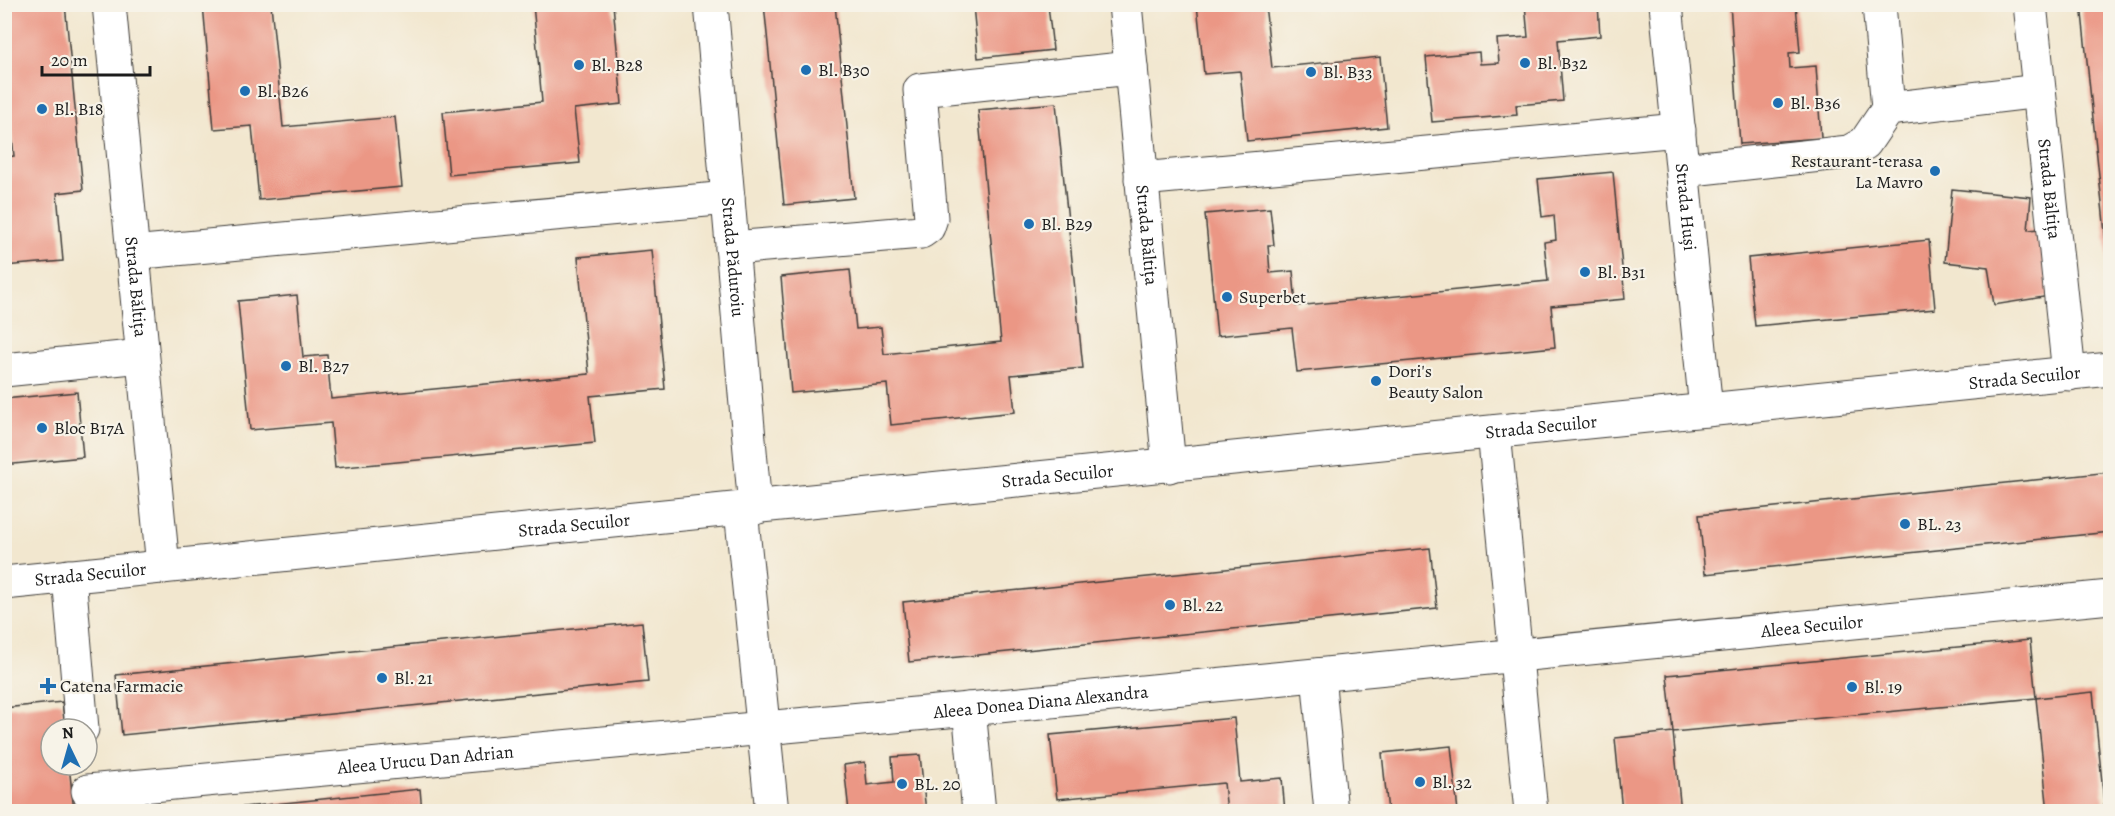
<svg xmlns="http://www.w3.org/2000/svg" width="2115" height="816" font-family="Alegreya,serif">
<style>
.building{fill:#eb9785}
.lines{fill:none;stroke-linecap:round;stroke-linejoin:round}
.minor-casing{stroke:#3c3a37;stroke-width:35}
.minor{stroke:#fff;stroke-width:33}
.poi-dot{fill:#1f6fb2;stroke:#f7f3e8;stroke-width:2}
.labels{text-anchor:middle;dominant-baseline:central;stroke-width:4.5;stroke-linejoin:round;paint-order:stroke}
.poi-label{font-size:18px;fill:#1c1c1c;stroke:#f7f3e8;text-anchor:start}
.street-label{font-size:18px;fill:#1c1c1c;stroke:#f7f3e8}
</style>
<rect width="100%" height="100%" fill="#f7f3e8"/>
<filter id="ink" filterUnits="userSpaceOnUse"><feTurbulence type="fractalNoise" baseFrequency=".0167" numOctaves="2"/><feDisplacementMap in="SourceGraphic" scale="12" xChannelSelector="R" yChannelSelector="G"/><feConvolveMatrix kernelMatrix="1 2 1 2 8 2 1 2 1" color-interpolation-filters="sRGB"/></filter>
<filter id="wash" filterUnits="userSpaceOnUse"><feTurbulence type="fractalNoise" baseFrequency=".008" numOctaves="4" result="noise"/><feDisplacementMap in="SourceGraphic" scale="24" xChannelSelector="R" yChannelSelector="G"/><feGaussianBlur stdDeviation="1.35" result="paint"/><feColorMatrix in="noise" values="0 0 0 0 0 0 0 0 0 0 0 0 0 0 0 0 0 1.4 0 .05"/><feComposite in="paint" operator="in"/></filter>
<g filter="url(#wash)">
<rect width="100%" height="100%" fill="#f2e7cf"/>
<g id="blocks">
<g class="building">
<polygon points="4,4 65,4 83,190 57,193 63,261 4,266 4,157 14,156 4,61"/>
<polygon points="203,4 271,4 283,127 395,117 402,187 259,200 252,126 214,129"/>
<polygon points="533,4 613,4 622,104 574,109 580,163 449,175 443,112 542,102"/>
<polygon points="764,4 835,4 854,198 784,205"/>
<polygon points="1197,4 1265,4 1272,68 1380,57 1387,127 1247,141 1240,71 1204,74"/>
<polygon points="1525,4 1598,4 1600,36 1558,40 1563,101 1516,105 1517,115 1432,122 1426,57 1479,52 1480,64 1499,63 1497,39 1528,37"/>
<polygon points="1730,4 1796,4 1800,52 1789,53 1790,68 1816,66 1821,138 1740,144"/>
<polygon points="2081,4 2110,4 2110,260 2108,261"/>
<polygon points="973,5 1048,5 1053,50 978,58"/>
<polygon points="1056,103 1083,368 1011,375 1015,412 891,425 887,384 791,393 781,277 850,270 856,329 881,327 884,354 1001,342 978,110"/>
<polygon points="1613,172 1625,299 1551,306 1555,347 1297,372 1292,328 1217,336 1205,214 1270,208 1274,245 1268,245 1270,273 1293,271 1296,306 1548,281 1544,242 1556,240 1554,215 1542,217 1538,179"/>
<polygon points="1952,189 2031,197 2028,230 2040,229 2050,296 1994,305 1988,267 1945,262"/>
<polygon points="1929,240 1935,309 1755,326 1748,258"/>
<polygon points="652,250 665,389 590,396 595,443 335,468 331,423 250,430 238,301 297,295 303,357 327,355 331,399 589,374 578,257"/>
<polygon points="77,392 83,457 4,465 4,399"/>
<polygon points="2110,472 2110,532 1705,574 1699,515"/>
<polygon points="1430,548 1437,608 909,662 903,602"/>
<polygon points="642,622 648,682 122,735 116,675"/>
<polygon points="2030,640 2036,698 1673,732 1667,675"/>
<polygon points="2093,692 2105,812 2048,812 2036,698"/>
<polygon points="62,702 65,729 51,729 51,765 69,765 74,812 4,812 4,708"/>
<polygon points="1234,718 1240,782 1282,778 1285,812 1227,812 1224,783 1057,799 1050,735"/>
<polygon points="1673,732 1681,812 1622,812 1615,738"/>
<polygon points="1451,746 1458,812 1388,812 1382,753"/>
<polygon points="920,755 926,812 849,812 844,765 865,762 867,785 894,782 892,757"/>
<polygon points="420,789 422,812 214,812 214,810"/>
</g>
</g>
</g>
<g filter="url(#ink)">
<use href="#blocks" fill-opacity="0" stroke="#3c3a37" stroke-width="1.5"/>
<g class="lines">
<g class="minor-casing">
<g id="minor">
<path id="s1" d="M109,4L163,567"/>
<path id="s2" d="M711,4L755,508"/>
<path id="s3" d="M1125,4L1169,466"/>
<path id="s4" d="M1666,4L1706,410"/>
<polyline points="1879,4 1888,109"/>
<path id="s5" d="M2030,4L2069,374"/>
<polyline points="1683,170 1849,152 1865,143 1888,109 2039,91"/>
<polyline points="1141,179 1679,130"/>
<polyline points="732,248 921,232 928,227 931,218 920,90 1131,68"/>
<polyline points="132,253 728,198"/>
<polyline points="4,370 142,356"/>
<polyline points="1494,432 1531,812"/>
<polyline points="741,510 772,812"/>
<polyline points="69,576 82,729"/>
<path id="s6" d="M4,583L2110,369"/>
<polyline points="1318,675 1331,812"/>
<polyline points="969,709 979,812"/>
<path id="s7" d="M88,791L969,709L2110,597"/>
</g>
</g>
<use href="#minor" class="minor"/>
</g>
</g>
<g class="poi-dot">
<circle cx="1525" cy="63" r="6"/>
<circle cx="579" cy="65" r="6"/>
<circle cx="806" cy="70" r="6"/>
<circle cx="1311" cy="72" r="6"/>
<circle cx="245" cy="91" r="6"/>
<circle cx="1778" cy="103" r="6"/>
<circle cx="42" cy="109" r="6"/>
<circle cx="1935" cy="171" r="6"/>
<circle cx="1029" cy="224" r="6"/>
<circle cx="1585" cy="272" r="6"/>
<circle cx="1227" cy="297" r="6"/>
<circle cx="286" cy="366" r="6"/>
<circle cx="1376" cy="381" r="6"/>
<circle cx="42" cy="428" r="6"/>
<circle cx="1905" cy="524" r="6"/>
<circle cx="1170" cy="605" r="6"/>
<circle cx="382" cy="678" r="6"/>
<path d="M45 677h6v6h6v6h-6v6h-6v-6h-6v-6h6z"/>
<circle cx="1852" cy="687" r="6"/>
<circle cx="1420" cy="782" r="6"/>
<circle cx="902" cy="784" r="6"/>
</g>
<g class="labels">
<g class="poi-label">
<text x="1537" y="63">Bl. B32</text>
<text x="591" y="65">Bl. B28</text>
<text x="818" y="70">Bl. B30</text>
<text x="1323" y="72">Bl. B33</text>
<text x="257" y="91">Bl. B26</text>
<text x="1790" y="103">Bl. B36</text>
<text x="54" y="109">Bl. B18</text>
<text x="1923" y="161" text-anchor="end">Restaurant-terasa<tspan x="1923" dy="21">La Mavro</tspan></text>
<text x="1041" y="224">Bl. B29</text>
<text x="1597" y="272">Bl. B31</text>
<text x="1239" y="297">Superbet</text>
<text x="298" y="366">Bl. B27</text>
<text x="1388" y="371">Dori's<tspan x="1388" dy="21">Beauty Salon</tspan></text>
<text x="54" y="428">Bloc B17A</text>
<text x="1917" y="524">BL. 23</text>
<text x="1182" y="605">Bl. 22</text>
<text x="394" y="678">Bl. 21</text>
<text x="60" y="686">Catena Farmacie</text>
<text x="1864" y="687">Bl. 19</text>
<text x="1432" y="782">Bl. 32</text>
<text x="914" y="784">BL. 20</text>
</g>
<g class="street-label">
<text stroke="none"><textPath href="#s5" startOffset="186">Strada Băltița</textPath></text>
<text stroke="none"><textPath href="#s4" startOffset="204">Strada Huși</textPath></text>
<text stroke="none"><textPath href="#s3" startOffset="232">Strada Băltița</textPath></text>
<text stroke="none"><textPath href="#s2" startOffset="254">Strada Păduroiu</textPath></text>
<text stroke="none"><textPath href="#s1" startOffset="284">Strada Băltița</textPath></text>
<text stroke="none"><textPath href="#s6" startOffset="2031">Strada Secuilor</textPath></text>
<text stroke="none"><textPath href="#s6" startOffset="1545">Strada Secuilor</textPath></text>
<text stroke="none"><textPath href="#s6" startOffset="1059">Strada Secuilor</textPath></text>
<text stroke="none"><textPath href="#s6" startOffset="573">Strada Secuilor</textPath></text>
<text stroke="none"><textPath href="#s6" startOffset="87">Strada Secuilor</textPath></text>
<text stroke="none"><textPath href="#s7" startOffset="1732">Aleea Secuilor</textPath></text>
<text stroke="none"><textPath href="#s7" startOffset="957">Aleea Donea Diana Alexandra</textPath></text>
<text stroke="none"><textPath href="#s7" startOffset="339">Aleea Urucu Dan Adrian</textPath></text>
</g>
</g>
<rect width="2115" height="816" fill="none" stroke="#f7f3e8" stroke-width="24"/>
<g transform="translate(69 747) rotate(355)"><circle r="28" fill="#f7f3e8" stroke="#9f9d96" stroke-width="1.5"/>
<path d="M0-4.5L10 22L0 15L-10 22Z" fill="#1f6fb2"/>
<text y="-9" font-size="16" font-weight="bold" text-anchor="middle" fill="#1c1c1c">N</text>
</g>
<path d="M42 66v9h108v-9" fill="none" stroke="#1c1c1c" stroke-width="3"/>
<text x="51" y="66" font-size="18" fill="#1c1c1c" stroke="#f7f3e8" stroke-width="4.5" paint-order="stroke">20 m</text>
</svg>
